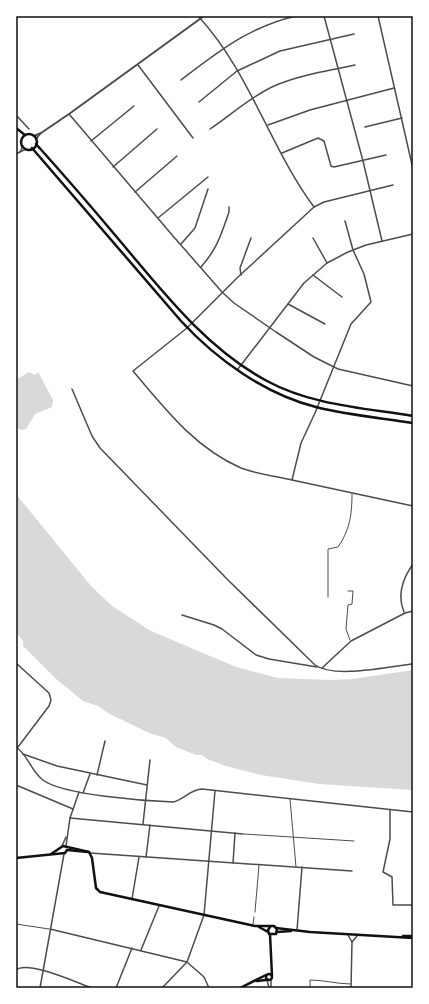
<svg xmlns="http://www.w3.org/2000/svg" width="429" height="1004" font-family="'Exo 2',sans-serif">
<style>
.water{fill:#d9d9d9}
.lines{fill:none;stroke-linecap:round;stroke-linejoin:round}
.service{stroke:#4c4c4c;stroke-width:1}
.pedestrian{stroke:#4c4c4c;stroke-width:1}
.minor{stroke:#4c4c4c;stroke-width:1.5}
.tertiary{stroke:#4c4c4c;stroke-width:2}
.secondary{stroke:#111;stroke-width:2.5}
.primary{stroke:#111;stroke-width:2.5}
.neatline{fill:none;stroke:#111;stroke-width:1.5}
</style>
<rect width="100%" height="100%" fill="#fff"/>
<g class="water">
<polygon points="29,372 35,375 38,372 53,400 52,407 35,414 26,429 20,430 16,425 16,380"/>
<polygon points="16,494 91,586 112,606 151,631 236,667 278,678 329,680 352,679 413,670 413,790 319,784 261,775 226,766 207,759 202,755 196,755 176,747 166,738 149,733 108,713 98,706 83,701 55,678 23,646 23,641 16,632"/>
</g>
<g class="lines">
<g class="service">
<polyline points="348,591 353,591 352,604 348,605 346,629 350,640"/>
<path d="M328,597V549L338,547C350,530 352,514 352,494"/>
<polyline points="255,912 259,865"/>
<polyline points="253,924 254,917"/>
<path d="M310,988V980C324,980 337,984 351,984"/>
</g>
<g class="pedestrian">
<polyline points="290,799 296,867"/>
<polyline points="244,834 354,841"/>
<polyline points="16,924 49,929"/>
</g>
<g class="minor">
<path d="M198,16C250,72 270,148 314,207"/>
<polyline points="324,16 363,161 382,241"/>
<polyline points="378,16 413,169"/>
<polyline points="138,65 193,138"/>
<path d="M181,80C219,51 249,27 296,16"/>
<polyline points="199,102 237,71 280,51 354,34"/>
<polyline points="69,114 173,236 222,292 234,303 276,332 314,357 338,369 413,386"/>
<polyline points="16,115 29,129"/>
<polyline points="268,125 310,110 394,88"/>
<polyline points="365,127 402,118"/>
<path d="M210,129C231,115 250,97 274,86C299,75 328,71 355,65"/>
<polyline points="91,141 134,106"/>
<polyline points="20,152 23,146"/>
<polyline points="282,153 318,138 324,141 331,166 334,167 386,155"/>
<polyline points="16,154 26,149"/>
<polyline points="113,167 157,129"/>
<polyline points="135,192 177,156"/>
<polyline points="158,218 208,177"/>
<polyline points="345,221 353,250 364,274 371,302 351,324 315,413 301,443 292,480 413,506"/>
<polyline points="313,238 327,263"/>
<polyline points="181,244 195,228 208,189"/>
<path d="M201,267C217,249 221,235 229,212V207"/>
<polyline points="241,275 240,268 251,238"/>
<polyline points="313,275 342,297"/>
<polyline points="288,304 325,324"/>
<polyline points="238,369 304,283 327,263 348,252 366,245 413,234"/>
<path d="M72,389L92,436L100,448L227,579L315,665C335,679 389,666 413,664"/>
<path d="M292,480C275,476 257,474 241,468C195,448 165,409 133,371L187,328L238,277L314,207L324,202L393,185"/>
<path d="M404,612C397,595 403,578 413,564"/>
<polyline points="182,615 214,625 222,629 256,655 269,659 317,667"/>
<polyline points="16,663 49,693 51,700 49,706 18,747"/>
<polyline points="322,668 351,641 405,613 413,611"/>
<path d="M16,747C28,755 31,771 43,780C62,795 146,801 173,802C183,800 191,789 202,789L413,812"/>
<polyline points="23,754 57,766 147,785"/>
<polyline points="97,775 105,741"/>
<polyline points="16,785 73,809"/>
<polyline points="83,793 90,774"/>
<polyline points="390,810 390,839 383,872 392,877 393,905 413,905"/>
<polyline points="70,818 243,834"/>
<polyline points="143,824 150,760"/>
<polyline points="62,846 66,837"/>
<polyline points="66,846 70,818 79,792"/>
<polyline points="90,853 352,871"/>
<polyline points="146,857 150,825"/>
<polyline points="233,863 235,833"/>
<polyline points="132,899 139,857"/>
<polyline points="50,929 187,962 204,977 209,988"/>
<polyline points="297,930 302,867"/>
<polyline points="348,935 352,942 351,988"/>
<polyline points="352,942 357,936"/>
<polyline points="141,950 159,906"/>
<path d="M16,970C28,960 77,983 92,988"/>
<polyline points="267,980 269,988"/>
<polyline points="40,988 64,854"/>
<polyline points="116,988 132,948"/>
<polyline points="162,988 187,962 204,915 215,791"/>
<polyline points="271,988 271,979"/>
</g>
<g class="tertiary">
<polyline points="34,136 41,133 69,114 204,16"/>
<polyline points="36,139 40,134"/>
</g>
<g class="secondary">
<polyline points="67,850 88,852"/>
<polyline points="89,852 92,858 96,888 100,892 255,926 274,926 277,929 276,934 269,934 268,930 270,927"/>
<polyline points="51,854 63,846 89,852"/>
<polyline points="16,858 65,853 67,850"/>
<polyline points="259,927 268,932"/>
<polyline points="276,928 310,932 413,938"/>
<polyline points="277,932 291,931"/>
<polyline points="270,934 272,976"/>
<polyline points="403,936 413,936"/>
<circle cx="269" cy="977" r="3"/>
<polyline points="257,981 266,980"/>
<polyline points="240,988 266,975"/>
</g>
<g class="primary">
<polyline points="16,128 25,135"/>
<circle cx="29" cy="142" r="8"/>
<path d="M36,144C63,174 89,204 115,235C160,288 205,348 267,381C311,405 364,408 413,416"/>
<path d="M32,148L181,321C217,360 265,394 316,407C347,415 382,418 413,423"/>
</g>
</g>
<rect width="429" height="1004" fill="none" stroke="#ffffff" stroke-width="34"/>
<rect x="17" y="17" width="395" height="970" class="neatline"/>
</svg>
